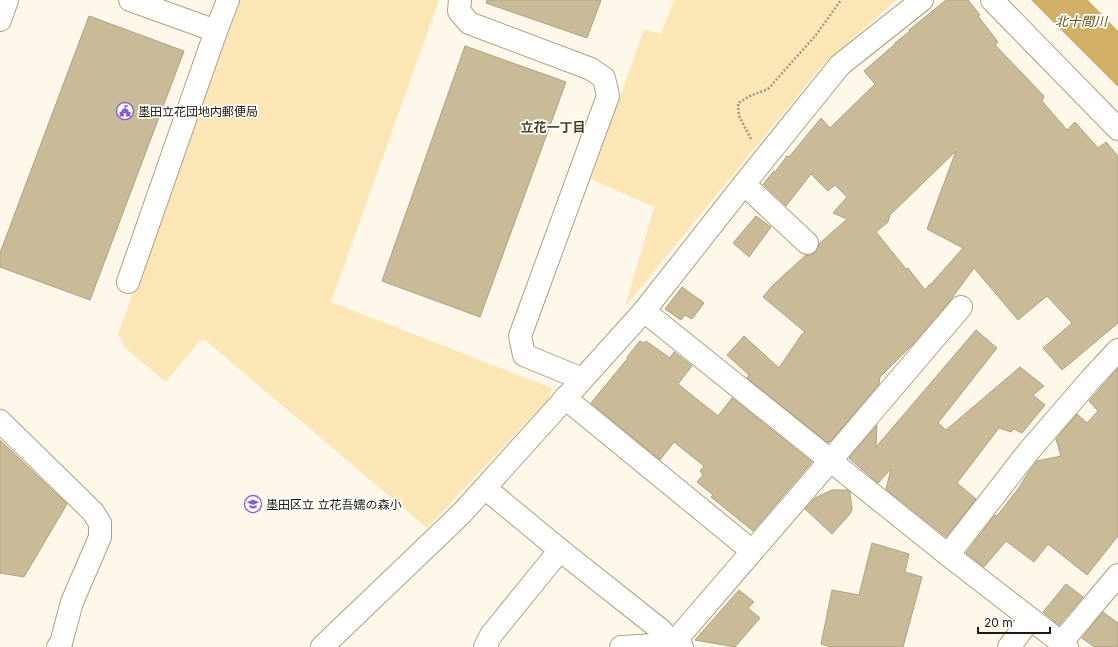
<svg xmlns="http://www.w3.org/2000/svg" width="1118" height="647" font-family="Inter,'Noto Sans JP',sans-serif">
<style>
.green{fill:#fde6b5}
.water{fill:#d0b067}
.building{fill:#c9ba98;stroke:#afa07f;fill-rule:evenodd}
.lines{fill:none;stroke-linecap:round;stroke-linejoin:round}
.minor-casing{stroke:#afa07f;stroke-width:24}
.path{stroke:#9c9689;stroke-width:2.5;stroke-dasharray:2 2;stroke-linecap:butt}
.minor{stroke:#fff;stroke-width:22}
.labels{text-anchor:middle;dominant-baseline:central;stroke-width:3.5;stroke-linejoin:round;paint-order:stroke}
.poi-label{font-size:12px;fill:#1e190c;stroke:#fff;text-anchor:start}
.water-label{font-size:13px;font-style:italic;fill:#654f17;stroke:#fff}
.neighbourhood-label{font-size:13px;font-weight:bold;fill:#4c3f22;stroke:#fff}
</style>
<rect width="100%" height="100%" fill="#fef8ea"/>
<g class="green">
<polygon points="240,0 439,0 331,302 552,388 549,398 427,528 205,340 200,340 166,382 125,348 118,334"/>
<polygon points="674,0 896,0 821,67 625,307 654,207 591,179 644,29 661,34"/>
</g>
<polygon class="water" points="1031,0 1088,0 1118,31 1118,87"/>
<g class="building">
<polygon points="487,0 601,0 587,38 486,3"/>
<path d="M946,0H968L980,15L978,16L998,42L995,45L1044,96L1042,101L1067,130L1075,122L1098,148L1106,142L1118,156V323L1062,370L1043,348L1072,323L1047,296L1018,320L974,268L949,302L912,345L880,377L879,384L830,442L829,441L828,443L747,378L749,375L727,355L744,336L779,368L802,334L805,332L763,297L773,285L806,255H811L816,252L819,246V244L847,219L833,213L847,197L835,185L828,191L811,174L786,206L763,184L774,171L775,172L787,156L789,157L821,118L830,128L875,84L864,71L895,44V43L910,31L909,30ZM956,151L927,229L963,248L930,285H929L925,290L908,268L906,269L876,232L888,222L890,215Z"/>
<polygon points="89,16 184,51 90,300 0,267 0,253"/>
<polygon points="465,46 566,82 480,317 382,281"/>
<polygon points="756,216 771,227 749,257 733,243"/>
<polygon points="682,287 704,303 692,319 685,315 681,320 665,309"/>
<polygon points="976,330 997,348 938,423 946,430 1020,367 1044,386 1033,395 1045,405 1022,433 1014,429 1011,432 999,428 957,483 976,499 946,537 886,489 891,469 878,483 849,458 877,425 876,447"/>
<polygon points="640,341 644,343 646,341 670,358 674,352 692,366 678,384 718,416 732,398 812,462 753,531 711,497 713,495 697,482 703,475 700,471 704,466 674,442 660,460 591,403 628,358 627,357"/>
<polygon points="1118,368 1118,536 1087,575 1048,544 1034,562 1006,541 984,567 966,553 995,515 997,516 1018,489 1028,473 1037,461 1061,456 1056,439 1077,414 1087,423 1098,411 1089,401"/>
<polygon points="0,440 67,504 24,577 0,573"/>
<polygon points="832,490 847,490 850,492 852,509 850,514 832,534 805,509 815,498"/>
<polygon points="872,543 909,554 905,572 922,577 903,647 831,647 821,644 832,590 859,595"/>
<polygon points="1066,584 1083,597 1059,625 1043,612"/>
<polygon points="739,590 754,602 748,608 760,618 735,647 695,640"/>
<polygon points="1103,612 1118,623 1118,647 1094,647 1082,638"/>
</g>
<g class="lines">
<g class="minor-casing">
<g id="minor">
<polyline points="130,0 216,31"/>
<polyline points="460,0 459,11 469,23 591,69 604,78 608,96 520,336 524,355 582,379"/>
<polyline points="992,0 1118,129"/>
<polyline points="0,20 7,0"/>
<polyline points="744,184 807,243"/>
<polyline points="128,282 216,31 228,0"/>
<polyline points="644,311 948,555 1067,647"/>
<polyline points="565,398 752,551"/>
<polyline points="0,421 93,512 100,523 100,537 72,602 61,643 58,647"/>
<polyline points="485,488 560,550 661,630 672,644"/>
<polyline points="948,555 1028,452 1091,379 1118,350"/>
<polyline points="1061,643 1118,575"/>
<polyline points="322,647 462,513 644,311 744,184 840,65 922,0"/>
<polyline points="485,647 491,635 560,550"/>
<polyline points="621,647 672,644 682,647"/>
<polyline points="670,647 830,461 961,307"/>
<polyline points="1009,647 1030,619"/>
</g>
</g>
<polyline class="path" points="751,139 739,116 738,103 750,96 768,89 816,35 841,0"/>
<use href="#minor" class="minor"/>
</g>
<defs>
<g id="civic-ring" transform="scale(0.9)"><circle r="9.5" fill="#fff" stroke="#885ed8" stroke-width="1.5"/><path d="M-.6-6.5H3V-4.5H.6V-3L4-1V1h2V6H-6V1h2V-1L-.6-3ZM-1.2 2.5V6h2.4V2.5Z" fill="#885ed8"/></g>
<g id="school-ring" transform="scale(0.9)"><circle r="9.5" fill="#fff" stroke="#885ed8" stroke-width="1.5"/><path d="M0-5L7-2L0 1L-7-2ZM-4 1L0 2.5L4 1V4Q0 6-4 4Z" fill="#885ed8"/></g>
</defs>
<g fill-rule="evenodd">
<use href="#civic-ring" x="125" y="111"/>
<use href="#school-ring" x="253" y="504"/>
</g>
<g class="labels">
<g class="poi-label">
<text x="138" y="111">墨田立花団地内郵便局</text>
<text x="266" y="504">墨田区立 立花吾嬬の森小</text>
</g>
<g class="water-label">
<text x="1081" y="21">北十間川</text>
</g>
<g class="neighbourhood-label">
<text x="553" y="127">立花一丁目</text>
</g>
</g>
<path d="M978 627v6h72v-6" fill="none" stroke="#1e190c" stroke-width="2"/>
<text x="984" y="627" font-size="12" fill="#1e190c" stroke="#ffffff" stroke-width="3" paint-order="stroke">20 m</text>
</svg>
